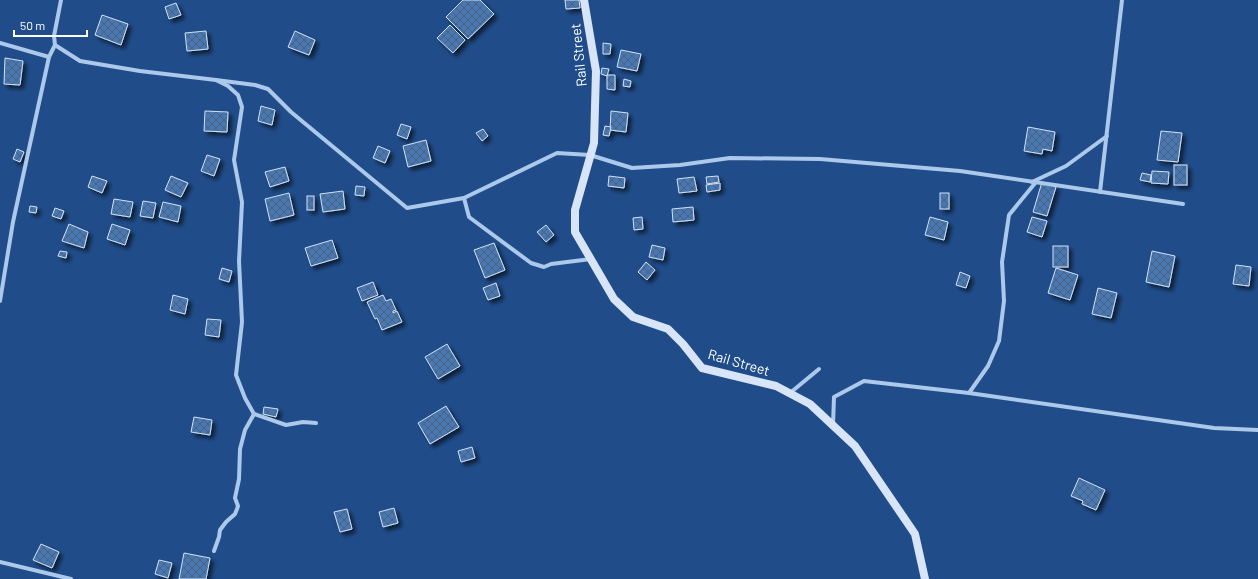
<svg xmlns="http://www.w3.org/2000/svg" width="1258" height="579" font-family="Barlow,sans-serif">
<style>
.building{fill:url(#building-cross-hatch);stroke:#d1e2f8;filter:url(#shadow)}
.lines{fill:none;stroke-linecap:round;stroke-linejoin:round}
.street{stroke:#acc8eb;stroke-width:4}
.secondary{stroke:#d8e5f9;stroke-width:8}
.labels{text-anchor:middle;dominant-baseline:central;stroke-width:3;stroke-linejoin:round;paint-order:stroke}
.street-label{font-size:14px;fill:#fff;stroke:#204d8a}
</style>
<defs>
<pattern id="building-cross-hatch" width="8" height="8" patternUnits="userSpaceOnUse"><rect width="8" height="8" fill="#4877b2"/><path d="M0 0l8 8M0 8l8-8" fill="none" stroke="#4a627f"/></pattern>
<filter id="shadow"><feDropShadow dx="3.5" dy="3.5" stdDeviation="2" flood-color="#0009"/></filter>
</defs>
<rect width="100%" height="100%" fill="#204d8a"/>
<g class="building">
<polygon points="463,0 480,0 494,14 468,39 446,17"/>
<polygon points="565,0 579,0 580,8 566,9"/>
<polygon points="176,3 181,15 169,19 165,7"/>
<polygon points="102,15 128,24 121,45 95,35"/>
<polygon points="450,25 465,40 453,53 437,38"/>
<polygon points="206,31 208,49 187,51 185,33"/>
<polygon points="295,31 315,40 309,55 288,47"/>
<polygon points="603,43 611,44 610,54 603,54"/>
<polygon points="621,50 641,54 637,71 617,67"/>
<polygon points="5,58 23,61 20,85 4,84"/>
<polygon points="602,68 609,69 607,76 601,74"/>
<polygon points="607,75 615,75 615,90 607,89"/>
<polygon points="624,79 631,81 630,87 623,86"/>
<polygon points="261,106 275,110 272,125 258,121"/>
<polygon points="205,111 228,112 227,132 204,131"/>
<polygon points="611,111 628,113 626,132 610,130"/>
<polygon points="401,124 411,127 407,139 397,135"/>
<polygon points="605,126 611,127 609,136 603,135"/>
<polygon points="1028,127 1055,132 1052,151 1043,149 1042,154 1024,151"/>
<polygon points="483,129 488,136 482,141 476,133"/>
<polygon points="1161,131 1182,133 1178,162 1157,160"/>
<polygon points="426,140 431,161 408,167 403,146"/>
<polygon points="378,146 390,151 385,163 373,158"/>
<polygon points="17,149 24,152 20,162 13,159"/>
<polygon points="207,155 220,159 214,176 201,171"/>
<rect x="1174" y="165" width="13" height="20"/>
<polygon points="285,167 289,181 270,187 265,172"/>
<polygon points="1152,171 1169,172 1168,184 1151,183"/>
<polygon points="1142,173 1151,175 1150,182 1140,180"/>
<polygon points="92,176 107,181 102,193 88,187"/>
<polygon points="171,176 188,183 181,197 165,190"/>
<polygon points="609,176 625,178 624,188 608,186"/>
<polygon points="718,176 719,182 707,184 706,177"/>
<polygon points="694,177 697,191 679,193 677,179"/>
<polygon points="1042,182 1056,187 1047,216 1033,212"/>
<polygon points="720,183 720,190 707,192 706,185"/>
<polygon points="356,186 365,187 364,196 355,195"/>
<polygon points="343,191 345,209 323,212 320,194"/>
<polygon points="289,193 294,215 270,221 265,199"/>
<rect x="940" y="193" width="9" height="16"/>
<rect x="307" y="196" width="7" height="14"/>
<polygon points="114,199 133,202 130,217 111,214"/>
<polygon points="143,201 156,203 153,218 140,216"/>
<polygon points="163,202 181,206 178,222 159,217"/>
<polygon points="30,206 37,207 36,213 29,212"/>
<polygon points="693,207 694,220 673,222 672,209"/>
<polygon points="55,208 64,211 61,219 52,216"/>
<polygon points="642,217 643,229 634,230 633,218"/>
<polygon points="930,217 948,222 944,240 925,235"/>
<polygon points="1032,217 1047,221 1042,237 1027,232"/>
<polygon points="69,224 88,232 84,248 62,241"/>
<polygon points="112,224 130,230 125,245 107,239"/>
<polygon points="546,225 554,235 546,242 537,232"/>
<polygon points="332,240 338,258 311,266 305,248"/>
<polygon points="494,243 505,270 485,278 474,250"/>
<polygon points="652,245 665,248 663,260 649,257"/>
<rect x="1053" y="246" width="15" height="21"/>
<polygon points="60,251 67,252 66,258 58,256"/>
<polygon points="1152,251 1175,256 1169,287 1146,282"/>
<polygon points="646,262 655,270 647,280 638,272"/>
<polygon points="1236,265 1251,267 1249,286 1233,284"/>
<polygon points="222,268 232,271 229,282 219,279"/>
<polygon points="1056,268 1078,275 1070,300 1048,293"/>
<polygon points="960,272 970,276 966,288 956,285"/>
<polygon points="373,282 378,295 362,301 357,288"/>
<polygon points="496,283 500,296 488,300 483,288"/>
<polygon points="1098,288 1117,293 1111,318 1092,314"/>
<polygon points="173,295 188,299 185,314 170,310"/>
<polygon points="383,295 386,301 391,299 396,310 393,311 393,313 397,311 402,322 382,330 377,318 375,319 367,302"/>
<polygon points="207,319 221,320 219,337 205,335"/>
<polygon points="447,344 460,366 438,379 425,357"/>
<polygon points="446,406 459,427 430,444 418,423"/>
<polygon points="264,407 278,409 276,417 263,414"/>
<polygon points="194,417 212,420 210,435 191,432"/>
<polygon points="472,447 475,458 461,462 458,451"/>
<polygon points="1079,478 1105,490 1096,510 1082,504 1083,501 1071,496"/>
<polygon points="394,508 398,523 383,527 379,512"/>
<polygon points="347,509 352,529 340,532 334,512"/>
<polygon points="41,544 59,552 52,568 33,560"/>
<polygon points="184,553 210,558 206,579 179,579"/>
<polygon points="159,560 172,563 168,578 155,574"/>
</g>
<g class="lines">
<g class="street">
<polyline points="61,0 54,36 55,45 80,61 140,71 216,80 228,86 238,95 242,107 234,160 242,202 239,261 242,322 236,375 245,398 254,414 286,425 303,422 316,423"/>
<polyline points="0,43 49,57"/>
<polyline points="216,80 255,85 268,89 291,112 407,208 464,198 557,153 590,155 632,168 680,165 730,158 820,159 960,171 1183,204"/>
<polyline points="1032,182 1066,166 1107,136"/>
<polyline points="1100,192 1122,0"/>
<polyline points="464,198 469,217 531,263 544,267 551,264 591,259"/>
<polyline points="0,301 13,222 49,57 55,45"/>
<polyline points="790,393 819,369"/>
<polyline points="969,393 1214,428 1258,430"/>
<polyline points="833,425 834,397 864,381 969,393 988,366 999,341 1004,301 1002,262 1009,215 1036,182"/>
<polyline points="214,551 219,537 220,530 226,522 235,514 237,509 238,506 235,498 239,479 240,449 245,430 254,414"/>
<polyline points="0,562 71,579"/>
</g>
<polyline class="secondary" points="584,0 596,71 594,143 575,210 575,232 614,299 633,317 668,329 683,344 702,368 776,386 810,404 855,446 915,534 925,579"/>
</g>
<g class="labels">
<g class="street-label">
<text transform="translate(578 55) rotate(-96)">Rail Street</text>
<text transform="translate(739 362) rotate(16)">Rail Street</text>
</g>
</g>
<path d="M14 30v6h73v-6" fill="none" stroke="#ffffff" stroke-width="2"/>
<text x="20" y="30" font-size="12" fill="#ffffff" stroke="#204d8a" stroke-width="3" paint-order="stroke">50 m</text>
</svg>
